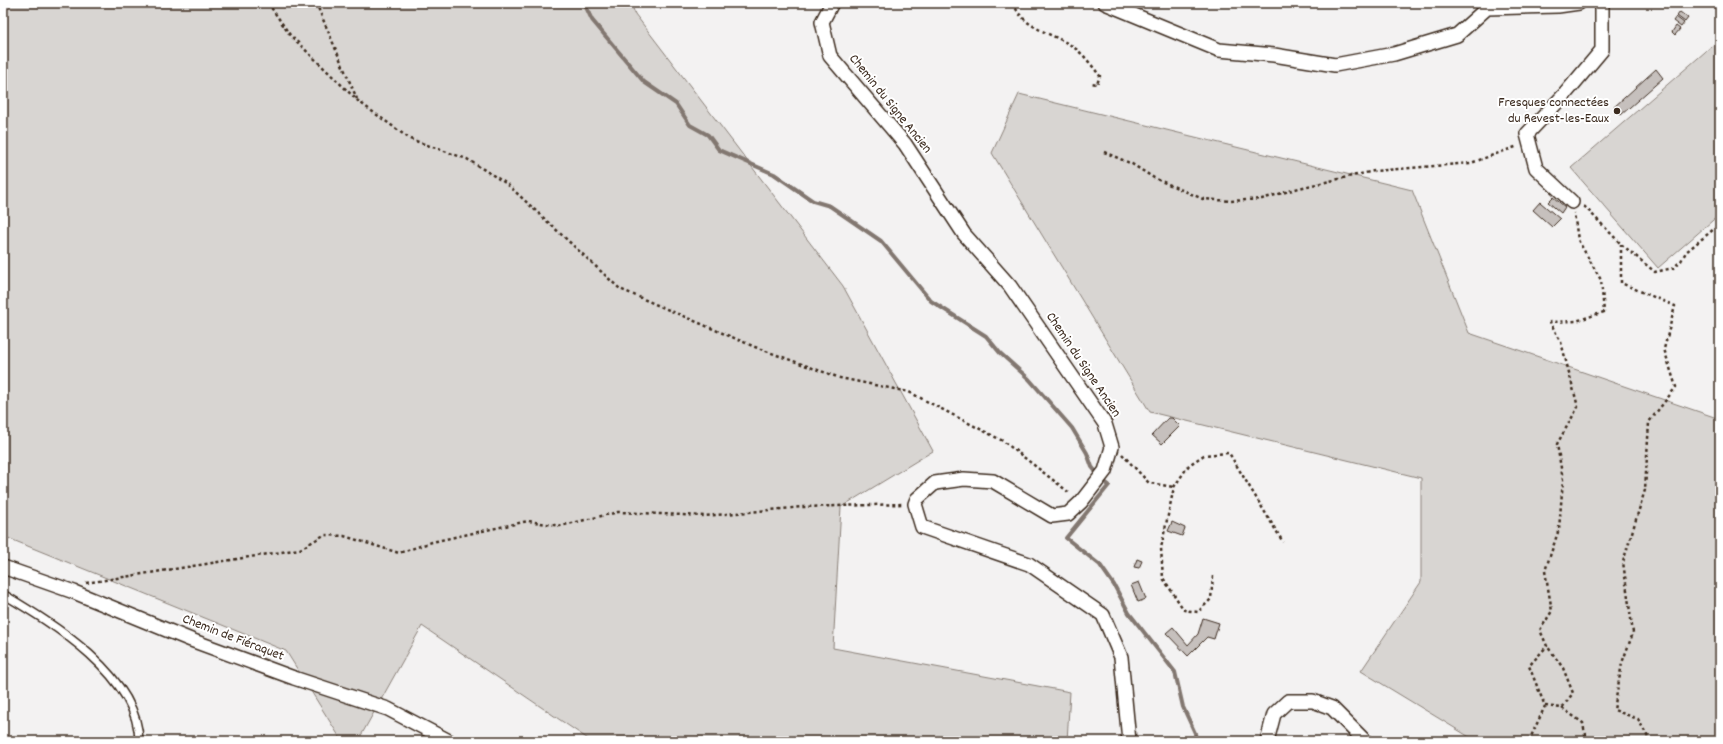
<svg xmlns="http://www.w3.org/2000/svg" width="1723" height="744" font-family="Dekko,sans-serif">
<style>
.green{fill:#d8d5d2;stroke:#8a8078}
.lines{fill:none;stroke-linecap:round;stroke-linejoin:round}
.stream{stroke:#827770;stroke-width:4}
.building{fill:#c6c0bd;stroke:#3b2a1e}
.service-casing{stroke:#3b2a1e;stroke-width:10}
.minor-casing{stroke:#3b2a1e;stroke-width:16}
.path{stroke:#3b2a1e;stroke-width:2.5;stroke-dasharray:3 3;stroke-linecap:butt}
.service{stroke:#fff;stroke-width:7}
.minor{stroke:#fff;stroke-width:13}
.poi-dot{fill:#3b2a1e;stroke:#fff;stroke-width:1.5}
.labels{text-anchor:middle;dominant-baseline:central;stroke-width:4;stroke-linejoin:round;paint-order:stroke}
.poi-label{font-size:14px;fill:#3b2a1e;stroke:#fff;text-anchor:end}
.street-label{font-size:14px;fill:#3b2a1e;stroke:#fff}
</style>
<rect width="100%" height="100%" fill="#f3f2f2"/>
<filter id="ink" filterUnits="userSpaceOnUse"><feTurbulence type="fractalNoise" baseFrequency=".025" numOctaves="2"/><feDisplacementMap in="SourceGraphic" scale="8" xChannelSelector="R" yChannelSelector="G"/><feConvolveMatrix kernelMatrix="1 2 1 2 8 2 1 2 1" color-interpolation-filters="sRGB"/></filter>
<g filter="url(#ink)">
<g class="green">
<polygon points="3,3 631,3 635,14 843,286 933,451 841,507 833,648 1070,692 1067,741 591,741 422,626 358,741 342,741 286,651 3,536"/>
<polygon points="1720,39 1720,214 1658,268 1571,168"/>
<polygon points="1019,94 1412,190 1469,333 1720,419 1720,741 1476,741 1361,671 1421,582 1421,478 1150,412 992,153"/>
</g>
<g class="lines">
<g class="stream">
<polyline points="584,3 592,20 644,82 676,104 690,125 708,135 719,150 774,174 813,201 830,206 881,241 931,301 986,336 1000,353 1029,379 1072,428 1087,453 1092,467 1096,472"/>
<polyline points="1105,482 1109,485 1066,538 1100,565 1114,585 1129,613 1175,672 1183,707 1195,733 1196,741"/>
</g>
</g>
<g class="building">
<polygon points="1680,12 1688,18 1685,22 1677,16"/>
<polygon points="1676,17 1684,23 1681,27 1673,21"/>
<polygon points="1676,26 1680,29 1675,35 1672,32"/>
<polygon points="1656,69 1663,78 1621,115 1614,107"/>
<polygon points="1553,197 1565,207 1561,213 1548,202"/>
<polygon points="1540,202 1560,219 1552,227 1533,210"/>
<polygon points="1168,418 1172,418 1180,426 1162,444 1152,435"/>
<polygon points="1172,522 1185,528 1182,536 1168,531"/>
<polygon points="1137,559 1142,561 1139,568 1134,567"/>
<polygon points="1139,582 1146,599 1138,602 1131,585"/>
<polygon points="1203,618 1219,623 1214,639 1207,637 1188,656 1166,633 1173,627 1188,645 1198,634"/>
</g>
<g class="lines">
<g class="service-casing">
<path id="service" d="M3,594C53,624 138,675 139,741"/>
</g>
<g class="minor-casing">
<g id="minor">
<polyline points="832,3 822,22 830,56 905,144 964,234 1010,286 1105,424 1112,447 1105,471 1081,502 1068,514 1052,516 993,481 964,479 935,483 917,499 915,504 922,527 1029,564 1103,615 1121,657 1129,741"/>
<polyline points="1105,3 1219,50 1274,55 1335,65 1394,54 1457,35 1487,8 1558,6 1579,3"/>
<polyline points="1572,202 1536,168 1527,134 1565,94 1602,50 1602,3"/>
<polyline points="3,567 74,592 191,640 294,678 388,709 449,741"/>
<polyline points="1267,741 1274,714 1288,701 1313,701 1332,708 1365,741"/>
</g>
</g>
<g class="path">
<polyline points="268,3 290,35 358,101 410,139 467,159 507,184 620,289 755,347 840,378 909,392 1003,441 1071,494"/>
<polyline points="316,3 357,99"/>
<path d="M1013,3C1024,29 1050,32 1072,46C1084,54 1092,66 1100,76L1097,84L1091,83"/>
<polyline points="1104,152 1132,164 1154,178 1203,199 1231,201 1262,199 1299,188 1374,171 1471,163 1518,146"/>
<polyline points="1584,206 1621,244 1655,272 1673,268 1681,261 1686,252 1720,224"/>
<polyline points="1621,244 1621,283 1675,306 1664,349 1676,387 1649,422 1645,490 1623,562 1633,633 1622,663 1614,710 1638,719 1650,741"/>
<polyline points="1122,454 1149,483 1174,487"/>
<polyline points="1213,576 1211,599 1198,612 1184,610 1163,578 1161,548 1174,487 1189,465 1204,455 1229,453 1283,542"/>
<polyline points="86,583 300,549 324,535 344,536 399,553 432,542 528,521 560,526 618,512 704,516 803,507 904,504"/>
<polyline points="1545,706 1562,708 1573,693 1563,668 1547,646"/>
<polyline points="1562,708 1583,723 1586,741"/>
<polyline points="1529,741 1545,706 1529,666 1547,646 1540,630 1552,611 1545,571 1559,529 1563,480 1557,444 1578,407 1561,342 1550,322 1576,321 1604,312 1601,280 1578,240 1574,213"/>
</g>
<use href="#service" class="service"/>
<use href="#minor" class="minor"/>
</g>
</g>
<circle class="poi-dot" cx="1617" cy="111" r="4"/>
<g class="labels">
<g class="poi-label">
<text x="1609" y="103">Fresques connectées<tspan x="1609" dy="16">du Revest-les-Eaux</tspan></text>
</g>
<g class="street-label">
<text transform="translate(890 104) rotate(51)">Chemin du Signe Ancien</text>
<text transform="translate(1083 365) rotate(56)">Chemin du Signe Ancien</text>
<text transform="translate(233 638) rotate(21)">Chemin de Fiéraquet</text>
</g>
</g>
<rect width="1723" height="744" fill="none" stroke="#fff" stroke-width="16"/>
<rect x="8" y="8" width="1707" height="728" fill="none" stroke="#3b2a1e" stroke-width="1.5" filter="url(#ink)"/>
</svg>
